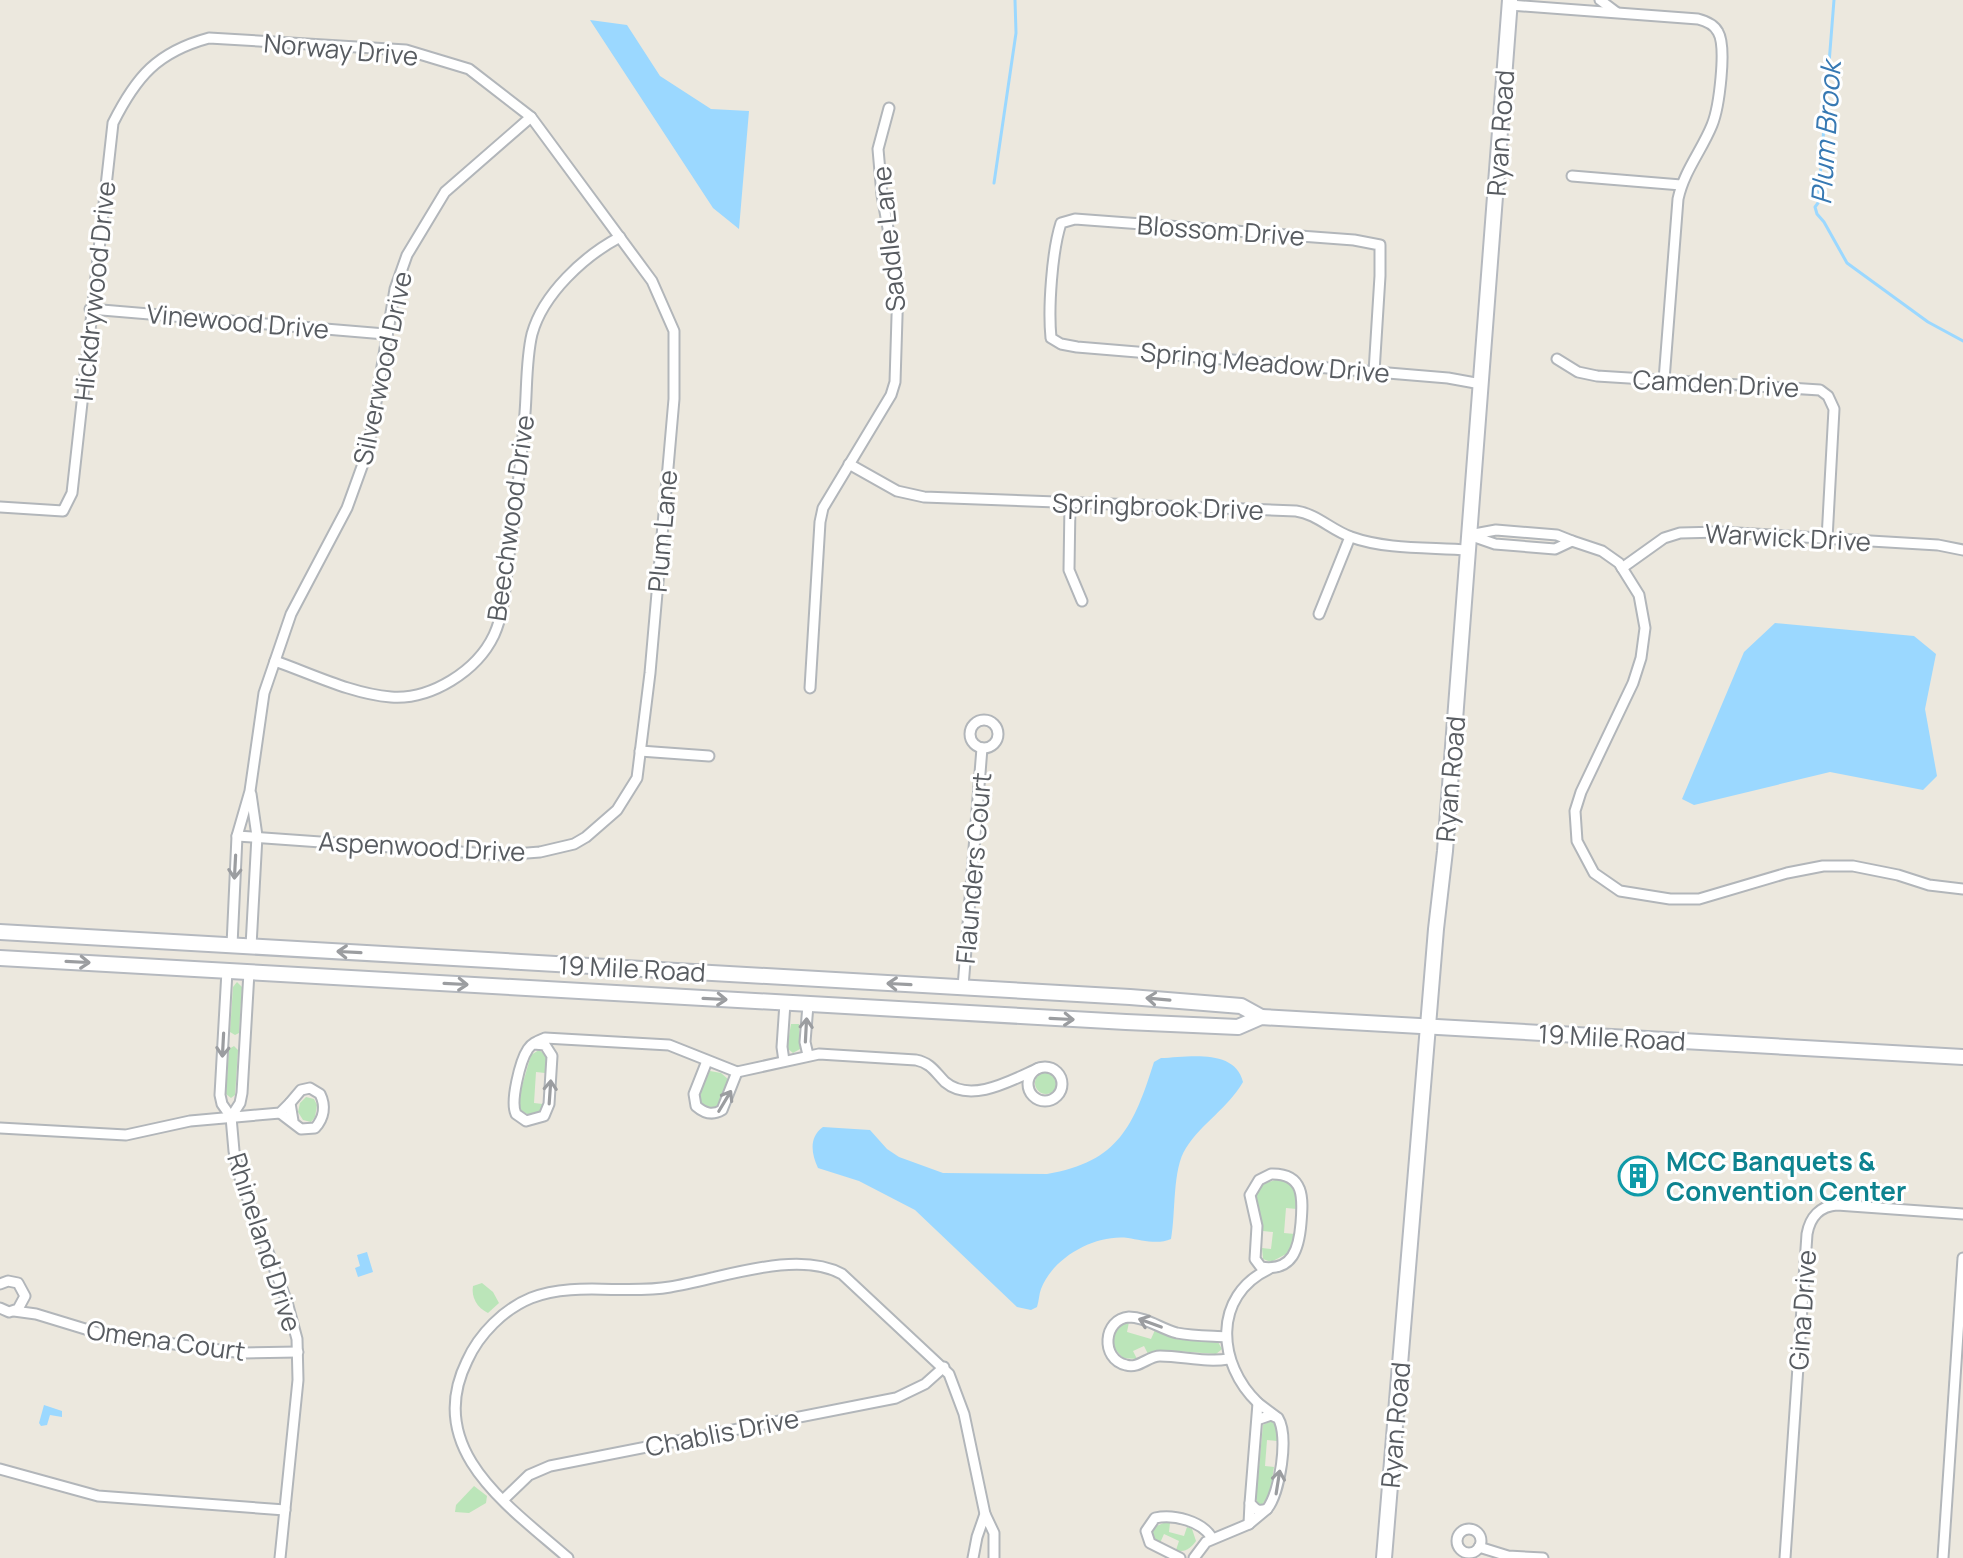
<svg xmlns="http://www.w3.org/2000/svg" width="1963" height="1558" font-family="Manrope,sans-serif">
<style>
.green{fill:#bbe5b9}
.water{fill:#9bd8ff}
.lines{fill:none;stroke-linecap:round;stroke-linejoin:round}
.stream{stroke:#9bd8ff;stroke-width:3}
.minor-casing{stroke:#b2b6ba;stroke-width:13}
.secondary-casing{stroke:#b5b9bf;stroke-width:18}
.minor{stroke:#fff;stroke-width:9}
.secondary{stroke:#fff;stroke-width:14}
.oneway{stroke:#9b9da0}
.labels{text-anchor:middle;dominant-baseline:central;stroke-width:6;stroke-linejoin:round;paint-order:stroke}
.street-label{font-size:26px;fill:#585c61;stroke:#fff}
.culture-label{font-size:26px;font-weight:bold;fill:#0d838f;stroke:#fff;text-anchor:start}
.water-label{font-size:28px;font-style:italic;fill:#3779b3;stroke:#fff}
</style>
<rect width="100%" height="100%" fill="#ece8de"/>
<g class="green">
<polygon points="237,982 242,987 239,1033 235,1035 230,1032 233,987"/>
<polygon points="791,1024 799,1024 800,1049 793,1053 787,1048"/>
<polygon points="234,1046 238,1050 235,1095 231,1098 226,1094 229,1049"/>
<path d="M539,1050L547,1056L545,1073L536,1072L534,1103L543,1104C543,1112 536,1115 529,1115L520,1110L518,1100L531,1055Z"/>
<polygon points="710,1071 721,1073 729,1080 720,1105 711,1110 701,1104 697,1094"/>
<circle cx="1046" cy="1083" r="11"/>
<polygon points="306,1097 314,1099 317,1105 315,1117 311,1122 303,1120 298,1112 300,1103"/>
<polygon points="1278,1179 1286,1181 1296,1191 1297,1209 1286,1208 1284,1233 1295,1234 1290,1252 1271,1262 1263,1259 1262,1248 1271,1249 1273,1232 1263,1231 1256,1196 1263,1184"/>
<path d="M482,1283L493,1292L499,1303L488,1313C477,1308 471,1297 473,1286Z"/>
<polygon points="1129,1322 1127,1332 1151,1339 1155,1330 1176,1339 1218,1342 1222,1349 1216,1354 1163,1350 1148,1354 1144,1346 1133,1351 1137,1359 1123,1358 1114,1348 1114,1333 1121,1325"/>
<polygon points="1271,1421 1278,1427 1277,1441 1267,1440 1265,1466 1274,1467 1270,1493 1262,1505 1258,1505 1256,1498 1263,1425"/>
<polygon points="474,1486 487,1496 486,1503 469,1513 455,1512 456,1505"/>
<path d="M1166,1522L1170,1523L1169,1532L1184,1536L1187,1527L1192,1529L1196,1541C1191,1548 1185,1553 1176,1550L1179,1541L1164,1534L1160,1543L1152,1537L1154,1527Z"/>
</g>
<g class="water">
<polygon points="590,20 627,25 660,76 711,109 749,111 739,229 713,208"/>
<polygon points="1775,623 1914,636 1936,654 1925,709 1937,776 1923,790 1830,772 1694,805 1682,799 1744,652"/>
<path d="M1161,1058C1188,1057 1235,1048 1243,1082C1228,1108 1202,1123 1186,1148C1172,1169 1176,1213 1171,1239C1158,1245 1141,1240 1128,1238C1096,1234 1053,1257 1041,1289C1039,1294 1039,1301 1037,1307L1031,1310L1017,1307L915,1210L859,1181L818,1168C811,1153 809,1137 823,1127L870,1130L887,1149L899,1157L943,1173L1047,1174C1119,1162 1134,1125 1154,1062Z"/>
<polygon points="367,1252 373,1272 358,1277 355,1268 360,1266 357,1255"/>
<polygon points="44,1405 62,1411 62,1417 50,1415 47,1425 41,1426 39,1423"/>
</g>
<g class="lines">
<g class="stream">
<polyline points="1834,0 1818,203 1815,207 1817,214 1824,222 1847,263 1928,322 1963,341"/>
<polyline points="994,183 1016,33 1015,0"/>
</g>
<g class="minor-casing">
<g id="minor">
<polyline points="1600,0 1616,12"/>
<path d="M1510,5L1698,19C1706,21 1714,24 1718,32C1727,47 1719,108 1712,125C1702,150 1684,171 1678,199L1664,380"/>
<polyline points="1572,176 1681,185"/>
<polyline points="90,309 385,334"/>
<polyline points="1557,359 1578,372 1597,376 1820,390 1828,396 1834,409 1827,539"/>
<path d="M1374,372L1380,276V245L1354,240L1075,219L1061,223C1052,251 1048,308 1051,338L1061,344L1077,347L1448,378L1481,384"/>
<path d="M849,464L897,491L924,497L1296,511C1317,514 1331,530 1351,537C1387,550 1431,547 1468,550"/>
<polyline points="1070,503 1069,570 1082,601"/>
<path d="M0,507L63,511L72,493L113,123C136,77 157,52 209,38L406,50L469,69L531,117L652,281L674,331V399L650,673L637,778L617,810L586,837L574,844L540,852L503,855L237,836"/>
<polygon points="1496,530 1557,535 1572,541 1555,549 1495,544 1469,535"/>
<polyline points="1572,541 1602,551 1619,563 1639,595 1645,628 1641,658 1633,683 1581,792 1575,811 1577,841 1594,873 1620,891 1670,899 1699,899 1787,873 1823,866 1853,866 1898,875 1929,885 1963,889"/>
<polyline points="1622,568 1664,538 1680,533 1720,532 1938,545 1963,550"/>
<polyline points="1319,614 1350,537"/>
<path d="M275,661C312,674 352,694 391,697C431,700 477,671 494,635C504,613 505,587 508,563C515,513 521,463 525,413C527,388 526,359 532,334C543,294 584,256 620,237"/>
<polyline points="810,688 820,522 823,508 891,395 895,382 898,284 882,195 878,149 889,108"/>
<circle cx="984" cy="734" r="14"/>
<polyline points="640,751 709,756"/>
<polyline points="251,794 257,836 251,946"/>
<polyline points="232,945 237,836 250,791 264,693 291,614 347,508 368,450 395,289 407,255 445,192 531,117"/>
<polyline points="227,971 220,1095 222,1104 231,1117 234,1151 240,1178 287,1302 297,1339 298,1380 280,1558"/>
<polyline points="963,987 982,748"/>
<path d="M534,1044L545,1045L552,1056L549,1104L544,1116L526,1121L516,1114C510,1102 520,1061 528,1049C532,1043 538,1041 545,1038L669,1045L737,1072L819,1054L916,1060C931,1063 935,1072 945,1082C971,1104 1012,1080 1039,1068"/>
<polyline points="808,1055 805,1042 808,1005"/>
<path d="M707,1061L694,1094L696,1106C704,1113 712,1116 722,1110L737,1072"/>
<polyline points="784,1061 782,1047 785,1003"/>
<circle cx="1045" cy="1084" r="17"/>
<path d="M280,1113L301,1129L315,1128C324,1118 326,1106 320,1094L310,1088L301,1090L290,1103L293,1121"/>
<polyline points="231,1117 240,1103 242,1093 249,972"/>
<polyline points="0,1128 126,1135 190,1121 280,1113 290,1103"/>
<path d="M1271,1174C1305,1173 1303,1199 1301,1223C1299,1248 1293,1272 1261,1267L1255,1259L1257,1226L1250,1195L1259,1180Z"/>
<polyline points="0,1284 8,1281 18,1283 25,1296 18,1309 9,1312 0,1308"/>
<polyline points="14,1311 36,1314 105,1335 243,1353 298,1352"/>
<path d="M1226,1337C1210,1336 1192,1336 1177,1333C1161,1329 1146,1317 1129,1317C1103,1319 1100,1359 1126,1365C1139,1369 1148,1356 1160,1356C1183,1356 1206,1363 1228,1359"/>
<path d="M1258,1403C1217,1364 1212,1296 1269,1269"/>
<path d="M1257,1420L1271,1415L1278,1418C1289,1436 1280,1493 1267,1509C1258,1512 1256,1510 1250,1503L1258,1403L1278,1418"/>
<polyline points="0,1469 98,1496 285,1510"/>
<polyline points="503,1500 529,1475 550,1466 896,1398 925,1384 944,1367"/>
<polyline points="1250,1503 1249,1524 1267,1509"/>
<circle cx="1469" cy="1541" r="12"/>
<polyline points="1479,1547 1508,1556 1543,1558"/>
<path d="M568,1558C510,1507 423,1450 467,1361C479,1334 504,1309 531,1298C574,1281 625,1295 670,1287C720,1279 796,1249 842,1274L949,1374L964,1414L985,1514"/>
<polyline points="973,1558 977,1537 985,1514 994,1533 994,1558"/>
<path d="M1180,1558L1150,1543L1146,1531L1155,1518C1174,1514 1202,1521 1212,1538"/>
<polyline points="1194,1558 1206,1542 1249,1524"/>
<path d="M1785,1558L1807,1234C1810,1217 1820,1206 1837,1205L1963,1214"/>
<polyline points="1943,1558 1963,1258"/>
</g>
</g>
<g class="secondary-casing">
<g id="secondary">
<polyline points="0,932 1130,997 1241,1006 1261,1017"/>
<polyline points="0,958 1126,1022 1238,1027 1261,1017 1963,1057"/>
<polyline points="1384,1558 1436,929 1445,851 1510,0"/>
</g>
</g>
<use href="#minor" class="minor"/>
<use href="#secondary" class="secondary"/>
</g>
<defs><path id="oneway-shaft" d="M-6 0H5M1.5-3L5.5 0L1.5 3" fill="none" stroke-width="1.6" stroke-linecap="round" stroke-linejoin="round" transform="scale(2)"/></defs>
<g class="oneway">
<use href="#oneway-shaft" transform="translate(235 867) rotate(93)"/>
<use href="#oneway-shaft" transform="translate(349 952) rotate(-177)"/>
<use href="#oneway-shaft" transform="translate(78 962) rotate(3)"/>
<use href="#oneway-shaft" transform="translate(456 984) rotate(3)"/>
<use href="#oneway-shaft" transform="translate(899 984) rotate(-177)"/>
<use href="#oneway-shaft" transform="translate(715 999) rotate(3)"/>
<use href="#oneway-shaft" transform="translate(1158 999) rotate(-175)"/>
<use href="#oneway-shaft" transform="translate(1062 1019) rotate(3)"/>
<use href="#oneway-shaft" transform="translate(806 1030) rotate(-87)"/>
<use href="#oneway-shaft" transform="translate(223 1045) rotate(93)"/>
<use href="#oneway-shaft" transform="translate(550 1092) rotate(-86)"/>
<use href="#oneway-shaft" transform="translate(725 1101) rotate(-59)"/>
<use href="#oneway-shaft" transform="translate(1150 1323) rotate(-160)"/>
<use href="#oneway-shaft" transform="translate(1278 1482) rotate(-81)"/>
</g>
<defs>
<g id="building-ring" transform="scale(2)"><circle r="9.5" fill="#fff" stroke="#0f9aa8" stroke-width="1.5"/><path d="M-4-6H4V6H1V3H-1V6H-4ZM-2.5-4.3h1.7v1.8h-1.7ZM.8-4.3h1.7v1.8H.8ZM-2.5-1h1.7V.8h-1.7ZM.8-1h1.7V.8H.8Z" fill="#0f9aa8"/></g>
</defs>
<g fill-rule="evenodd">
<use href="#building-ring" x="1638" y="1176"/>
</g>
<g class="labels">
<g class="street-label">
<text transform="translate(341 49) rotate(5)">Norway Drive</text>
<text transform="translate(1500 133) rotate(-86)">Ryan Road</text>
<text transform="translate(1221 230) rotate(4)">Blossom Drive</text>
<text transform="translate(888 239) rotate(-96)">Saddle Lane</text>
<text transform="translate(94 291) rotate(-84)">Hickdrywood Drive</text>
<text transform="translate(238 321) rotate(5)">Vinewood Drive</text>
<text transform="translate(1265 362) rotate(5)">Spring Meadow Drive</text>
<text transform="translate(382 368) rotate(-78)">Silverwood Drive</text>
<text transform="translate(1716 383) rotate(3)">Camden Drive</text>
<text transform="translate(1158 506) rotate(2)">Springbrook Drive</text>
<text transform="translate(510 518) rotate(-82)">Beechwood Drive</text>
<text transform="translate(662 531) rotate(-85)">Plum Lane</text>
<text transform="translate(1788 537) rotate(3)">Warwick Drive</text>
<text transform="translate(1450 779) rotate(-85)">Ryan Road</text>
<text transform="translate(422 846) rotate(3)">Aspenwood Drive</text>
<text transform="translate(973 868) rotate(-85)">Flaunders Court</text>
<text transform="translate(632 968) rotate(3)">19 Mile Road</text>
<text transform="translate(1612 1037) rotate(3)">19 Mile Road</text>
<text transform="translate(265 1242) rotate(72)">Rhineland Drive</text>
<text transform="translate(1802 1310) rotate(-86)">Gina Drive</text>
<text transform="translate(166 1340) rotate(8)">Omena Court</text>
<text transform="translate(1395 1425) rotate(-85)">Ryan Road</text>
<text transform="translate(722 1432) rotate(-11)">Chablis Drive</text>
</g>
<g class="culture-label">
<text x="1666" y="1161">MCC Banquets &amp;<tspan x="1666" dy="30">Convention Center</tspan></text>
</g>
<g class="water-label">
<text transform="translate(1825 133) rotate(-86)">Plum Brook</text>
</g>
</g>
</svg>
